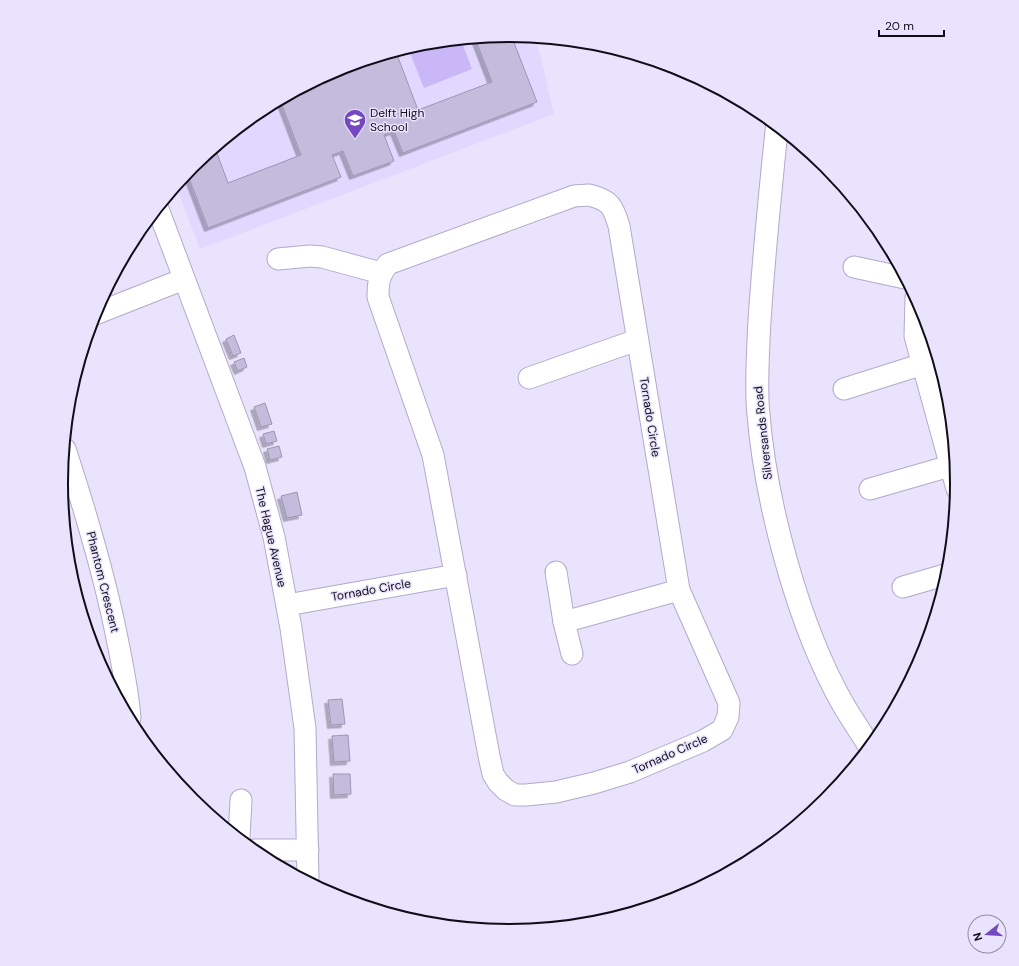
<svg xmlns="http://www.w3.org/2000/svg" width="1019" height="966" font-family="'DM Sans',sans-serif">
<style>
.built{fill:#e1d7ff}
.green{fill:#c9b7f7}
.building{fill:#c4bcdc;stroke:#9d95b3;filter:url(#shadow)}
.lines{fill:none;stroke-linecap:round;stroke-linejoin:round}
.street-casing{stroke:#b2aac9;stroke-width:23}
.secondary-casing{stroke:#b2aac9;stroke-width:24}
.street{stroke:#fff;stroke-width:21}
.secondary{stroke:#fff;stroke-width:22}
.labels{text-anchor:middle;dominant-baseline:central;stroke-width:3;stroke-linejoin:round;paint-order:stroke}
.poi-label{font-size:12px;fill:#100d18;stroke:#e9e3fd;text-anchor:start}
.street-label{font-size:12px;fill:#100d18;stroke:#e9e3fd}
.rim{fill:none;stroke:#100d18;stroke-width:2}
</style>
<defs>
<filter id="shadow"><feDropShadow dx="-3.5" dy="3.5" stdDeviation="0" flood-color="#0004"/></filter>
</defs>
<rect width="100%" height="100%" fill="#e9e3fd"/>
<polygon class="built" points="510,35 536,38 554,114 200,249 176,186 193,166 261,110 338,69 422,44"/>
<polygon class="green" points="461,40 472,69 424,88 408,48 422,44"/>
<g class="building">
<polygon points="511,35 537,102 403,153 394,131 384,135 394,161 353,176 343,151 332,155 341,177 208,228 187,173 215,148 228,183 301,155 280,100 338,69 396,52 418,110 492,82 475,38"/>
<polygon points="234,335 241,353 233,356 226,339"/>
<polygon points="244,358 247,367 238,371 234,362"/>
<polygon points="265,403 272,424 261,427 254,407"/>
<polygon points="274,431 277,441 266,444 263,434"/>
<polygon points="279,446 282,457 270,460 267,449"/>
<polygon points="297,492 302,515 287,518 281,496"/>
<polygon points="342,699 345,724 331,725 328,700"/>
<polygon points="348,735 350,761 334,762 332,736"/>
<polygon points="333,774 350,774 351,794 334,795"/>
</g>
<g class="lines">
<g class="street-casing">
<g id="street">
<path d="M589,195C610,200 613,206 619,226L679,590L729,703L728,717L722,730L703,741L630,772L594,783L556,792L526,795H515L506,790L498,782L493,774L489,756L433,455L378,297C378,283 379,275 388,264L574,196Z"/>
<polyline points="158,209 255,467 274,537 291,628 305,728 308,881"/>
<polyline points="278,259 310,256 322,257 381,273"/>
<polyline points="854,267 905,278"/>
<polyline points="916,298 915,336 957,489"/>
<polyline points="95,314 184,279"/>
<polyline points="529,378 637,340"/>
<polyline points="844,389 923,364"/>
<path d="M65,449C86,513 105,576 118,643C123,668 128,692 130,718"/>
<polyline points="870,489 950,466"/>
<polyline points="556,572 564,622 572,654"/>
<polyline points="903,587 948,574"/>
<polyline points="287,605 456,575"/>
<polyline points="564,622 679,590"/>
<polyline points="239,838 241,800"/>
<polyline points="254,850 308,850"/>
</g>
</g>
<g class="secondary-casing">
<path id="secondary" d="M777,126C770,194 763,261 759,329C758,356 756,383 758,409C765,501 798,626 844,706C852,719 861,733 870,747"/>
</g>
<use href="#street" class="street"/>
<use href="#secondary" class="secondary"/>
</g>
<defs>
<g id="school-pin" transform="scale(1.15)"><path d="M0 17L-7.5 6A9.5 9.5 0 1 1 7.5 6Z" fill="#7448c0" stroke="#e9e3fd"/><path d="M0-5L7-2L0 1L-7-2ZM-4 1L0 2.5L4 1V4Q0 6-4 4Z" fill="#fff"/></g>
</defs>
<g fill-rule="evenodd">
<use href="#school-pin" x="355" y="120"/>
</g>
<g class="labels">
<g class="poi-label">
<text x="370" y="113">Delft High<tspan x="370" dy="14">School</tspan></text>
</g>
<g class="street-label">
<text transform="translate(650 417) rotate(81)">Tornado Circle</text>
<text transform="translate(763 433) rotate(-96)">Silversands Road</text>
<text transform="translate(271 537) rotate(77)">The Hague Avenue</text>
<text transform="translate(103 582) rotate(76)">Phantom Crescent</text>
<text transform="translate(371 590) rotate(-10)">Tornado Circle</text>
<text transform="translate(670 754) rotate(-24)">Tornado Circle</text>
</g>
</g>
<path d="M0 0H1019V966H0ZM68 483a441 441 0 1 1 882 0a441 441 0 1 1-882 0Z" fill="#e9e3fd" fill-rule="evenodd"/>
<path class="rim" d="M68 483a441 441 0 1 1 882 0a441 441 0 1 1-882 0Z"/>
<g transform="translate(987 934) rotate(253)"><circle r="19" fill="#e9e3fd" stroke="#928da1"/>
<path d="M0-3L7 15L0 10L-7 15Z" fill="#7448c0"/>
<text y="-6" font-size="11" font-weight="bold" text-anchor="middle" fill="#100d18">N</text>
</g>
<path d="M879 30v6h65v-6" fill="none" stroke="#100d18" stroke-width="2"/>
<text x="885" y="30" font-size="12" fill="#100d18" stroke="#e9e3fd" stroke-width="3" paint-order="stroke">20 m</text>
</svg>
